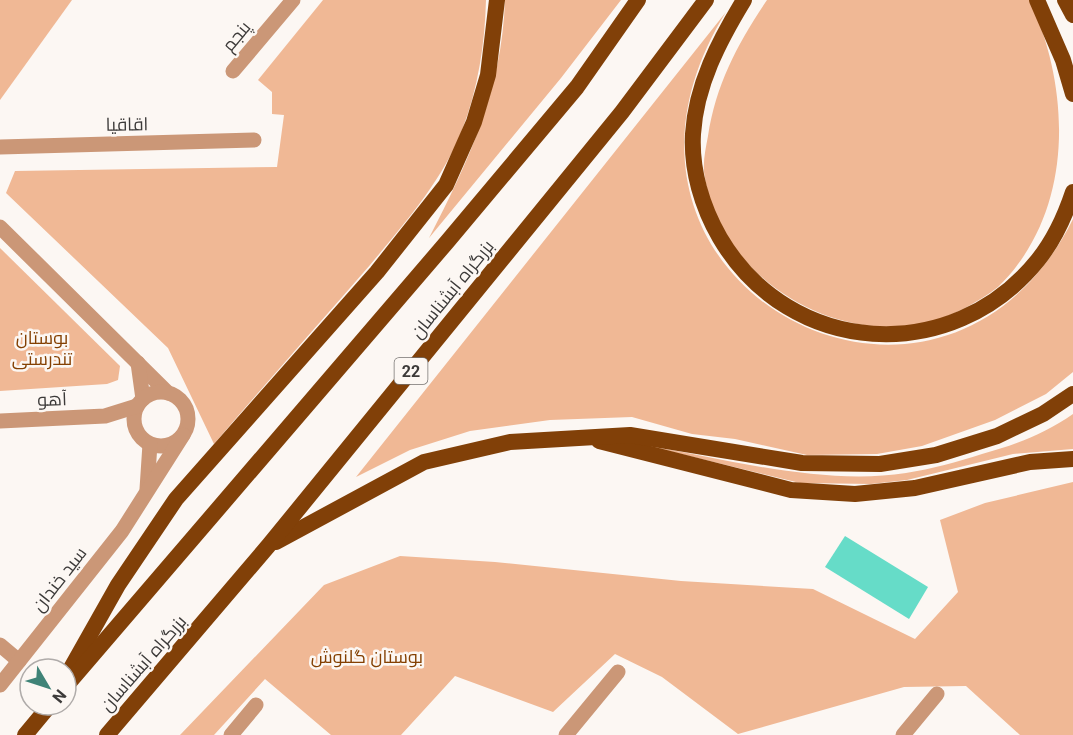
<svg xmlns="http://www.w3.org/2000/svg" width="1073" height="735" font-family="Roboto,Cairo,sans-serif">
<style>
.green{fill:#f0b895}
.water{fill:#66dcc8}
.lines{fill:none;stroke-linecap:round;stroke-linejoin:round}
.minor{stroke:#cb9777;stroke-width:15}
.trunk{stroke:#814008;stroke-width:16}
.labels{text-anchor:middle;dominant-baseline:central;stroke-width:5;stroke-linejoin:round;paint-order:stroke}
.shield{fill:#fcf7f3;stroke:#767371;stroke-width:1.5}
.shield-label{font-size:16px;font-weight:bold;fill:#3c3a39}
.street-label{font-size:18px;fill:#3c3a39;stroke:#fcf7f3}
.park-label{font-size:18px;fill:#844002;stroke:#fcf7f3}
</style>
<rect width="100%" height="100%" fill="#fcf7f3"/>
<g class="green">
<polygon points="0,0 72,0 0,100"/>
<path d="M323,0H486C485,43 478,89 462,130C443,180 404,224 370,265C318,325 265,384 214,444L168,348L6,193L15,171L277,167L284,115L272,114V92L258,80Z"/>
<path d="M505,0H621L561,78L429,238C469,161 502,89 505,0Z"/>
<path d="M767,0H1030C1073,95 1073,214 998,287C977,303 951,317 926,323C828,345 717,273 704,172C703,160 706,147 708,136C716,84 738,43 767,0Z"/>
<path d="M726,12C559,281 938,488 1073,219V372L1046,394L995,420L922,446L877,454L807,455L735,439L692,434L632,417L550,420L470,431L410,450L356,477Z"/>
<polygon points="0,248 120,366 118,380 107,384 0,391"/>
<path d="M1073,414V449L1013,454L907,480L871,484L800,483L644,445C726,459 824,486 906,473C932,469 957,462 982,454C1015,445 1044,434 1073,414Z"/>
<polygon points="1073,482 1073,735 1020,735 966,686 904,687 738,734 662,677 615,654 553,712 455,676 401,735 331,735 265,679 214,735 180,735 324,585 400,556 495,562 681,581 813,589 915,639 958,592 940,520 985,503"/>
</g>
<polygon class="water" points="845,536 928,587 909,619 825,567"/>
<g class="lines">
<g class="minor">
<polyline points="233,71 293,0"/>
<polyline points="0,147 254,140"/>
<polyline points="0,227 168,393"/>
<polyline points="138,363 143,399"/>
<circle cx="161" cy="419" r="27"/>
<polyline points="0,421 105,416 137,406"/>
<polyline points="147,489 150,444"/>
<polyline points="0,645 19,661"/>
<polyline points="0,685 122,531 183,435"/>
<polyline points="231,735 256,705"/>
<polyline points="566,735 618,672"/>
<polyline points="903,735 937,694"/>
</g>
<g class="trunk">
<path d="M744,0C719,41 696,85 693,134C691,170 702,207 720,238C790,357 952,367 1038,260C1054,240 1065,216 1073,192"/>
<polyline points="1037,0 1063,60 1073,94"/>
<polyline points="1065,0 1073,15"/>
<polyline points="599,441 791,490 855,494 915,488 1030,462 1073,459"/>
<polyline points="276,542 424,462 510,442 630,435 802,463 880,464 936,455 997,436 1043,414 1073,394"/>
<polyline points="70,670 118,585 176,499 377,272 446,185 474,122 488,75 497,0"/>
<polyline points="66,686 447,242 577,87 638,0"/>
<polyline points="25,735 50,705"/>
<polyline points="107,735 269,545 622,112 706,0"/>
</g>
</g>
<g class="labels">
<rect class="shield" x="394.5" y="358" width="33" height="26" rx="4.5"/>
<g class="shield-label">
<text x="411" y="371">22</text>
</g>
<g class="street-label">
<text transform="translate(236 36) rotate(-50)">پنجم</text>
<text transform="translate(127 124) rotate(-1)">اقاقیا</text>
<text transform="translate(452 289) rotate(-51)">بزرگراه آبشناسان</text>
<text transform="translate(52 399) rotate(-2)">آهو</text>
<text transform="translate(59 579) rotate(-52)">سید خندان</text>
<text transform="translate(143 663) rotate(-49)">بزرگراه آبشناسان</text>
</g>
<g class="park-label">
<text x="42" y="337">بوستان<tspan x="42" dy="21">تندرستی</tspan></text>
<text x="367" y="656">بوستان گلنوش</text>
</g>
</g>
<g transform="translate(48 687) rotate(129)"><circle r="28" fill="#fcf7f3" stroke="#afaba9" stroke-width="1.5"/>
<path d="M0-4.5L10 22L0 15L-10 22Z" fill="#3f8377"/>
<text y="-9" font-size="16" font-weight="bold" text-anchor="middle" fill="#3c3a39">N</text>
</g>
</svg>
